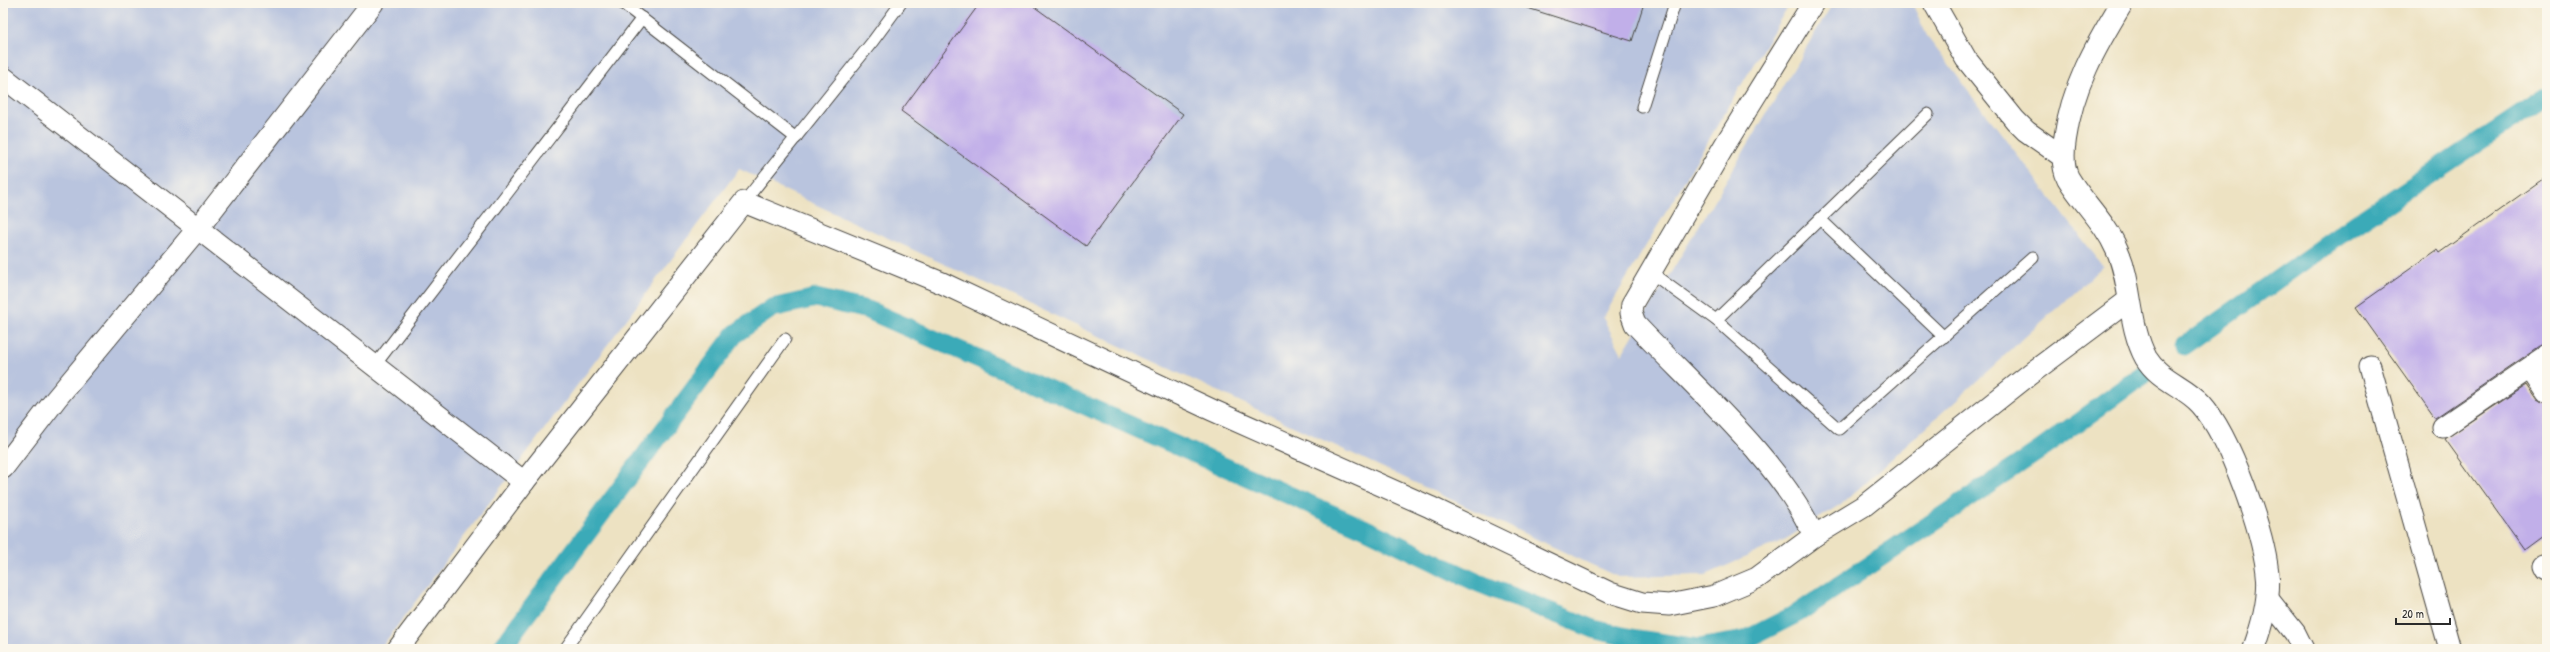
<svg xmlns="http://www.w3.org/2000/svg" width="2550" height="652" font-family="'Patrick Hand',sans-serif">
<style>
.industrial{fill:#b9c4de}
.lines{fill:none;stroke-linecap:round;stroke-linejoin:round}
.canal{stroke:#3baab8;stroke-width:19}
.building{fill:#c1afe9}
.service-casing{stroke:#484642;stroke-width:13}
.minor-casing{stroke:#484642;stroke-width:23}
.tertiary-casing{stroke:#484642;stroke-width:24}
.service{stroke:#fff;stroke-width:11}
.minor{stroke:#fff;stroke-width:21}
.tertiary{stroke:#fff;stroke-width:22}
</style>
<rect width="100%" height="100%" fill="#fbf7ec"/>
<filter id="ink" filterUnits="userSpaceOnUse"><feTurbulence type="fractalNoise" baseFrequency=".025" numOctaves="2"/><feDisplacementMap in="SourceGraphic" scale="8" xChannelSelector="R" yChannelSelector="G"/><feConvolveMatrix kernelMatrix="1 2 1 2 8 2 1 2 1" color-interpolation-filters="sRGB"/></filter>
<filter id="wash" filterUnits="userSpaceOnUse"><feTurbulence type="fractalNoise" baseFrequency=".012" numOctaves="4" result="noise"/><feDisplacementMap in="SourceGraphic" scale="16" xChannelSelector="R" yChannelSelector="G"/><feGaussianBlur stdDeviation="0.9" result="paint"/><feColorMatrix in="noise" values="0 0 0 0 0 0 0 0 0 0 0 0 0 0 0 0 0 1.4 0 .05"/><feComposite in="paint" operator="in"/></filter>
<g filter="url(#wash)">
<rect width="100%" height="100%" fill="#ede2c2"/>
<polygon class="industrial" points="3,3 1790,3 1603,318 1622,354 1833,3 1912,3 1928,38 2103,266 1844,502 1786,539 1706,575 1618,577 739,169 380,649 3,649"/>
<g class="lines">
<g class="canal">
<polyline points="2184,346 2354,225 2547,96"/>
<polyline points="501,649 735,334 772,308 816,298 868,310 1366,529 1476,582 1594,629 1630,638 1698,648 1745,640 1798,613 2040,450 2143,375"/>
</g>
</g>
<g id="blocks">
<g class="building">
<polygon points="980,3 1029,3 1183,114 1086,246 901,111"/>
<polygon points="1522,3 1644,3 1632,41 1521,6"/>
<polygon points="2547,176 2547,344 2540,346 2435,418 2356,307 2437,250 2439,253"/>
<polygon points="2526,385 2537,401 2547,406 2547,532 2524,549 2445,439"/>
</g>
</g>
</g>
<g filter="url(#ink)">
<use href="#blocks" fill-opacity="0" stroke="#484642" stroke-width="1"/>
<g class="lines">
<g class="service-casing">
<g id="service">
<polyline points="622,3 796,138"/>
<polyline points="1642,107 1675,3"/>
<polyline points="744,202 873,41 901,3"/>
<polyline points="1820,219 1944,337"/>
<polyline points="1650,272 1716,320 1839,429 2033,257"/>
<polyline points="1716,320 1928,114"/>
<polyline points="375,365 642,18"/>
<polyline points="565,649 785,339"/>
</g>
</g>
<g class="minor-casing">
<g id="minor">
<polyline points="1934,3 1966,59 2015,120 2026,131 2063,157"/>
<polyline points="3,77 524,482"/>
<polyline points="2370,366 2450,649"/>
<polyline points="2530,368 2547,394"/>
<polyline points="2443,427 2547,356"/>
<polyline points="3,468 56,399 199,227 373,3"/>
<polyline points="1814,536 1865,505 2030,374 2129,300"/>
<polyline points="2545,566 2547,570"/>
<polyline points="2268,599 2295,633 2303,649"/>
<path d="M398,649L524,482L744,202L942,283L1212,410L1430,507L1610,593L1642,603L1669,605L1714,596L1757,578L1814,536C1781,461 1692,385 1635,324L1631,313L1632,304L1726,143L1813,3"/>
</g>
</g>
<g class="tertiary-casing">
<path id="tertiary" d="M2122,3C2095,47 2072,88 2065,139C2063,152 2062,166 2068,178C2083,203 2105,222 2117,250C2132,283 2128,325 2146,358C2159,380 2185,386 2201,404C2230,436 2265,535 2268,579C2269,603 2262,626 2254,649"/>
</g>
<use href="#service" class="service"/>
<use href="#minor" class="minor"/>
<use href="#tertiary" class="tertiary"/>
</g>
</g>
<rect width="2550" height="652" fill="none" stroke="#fbf7ec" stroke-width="16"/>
<path d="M2396 618v6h54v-6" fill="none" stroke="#2b2b2b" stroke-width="2"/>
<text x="2402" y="618" font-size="12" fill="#2b2b2b" stroke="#fbf7ec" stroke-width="3" paint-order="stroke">20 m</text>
</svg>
